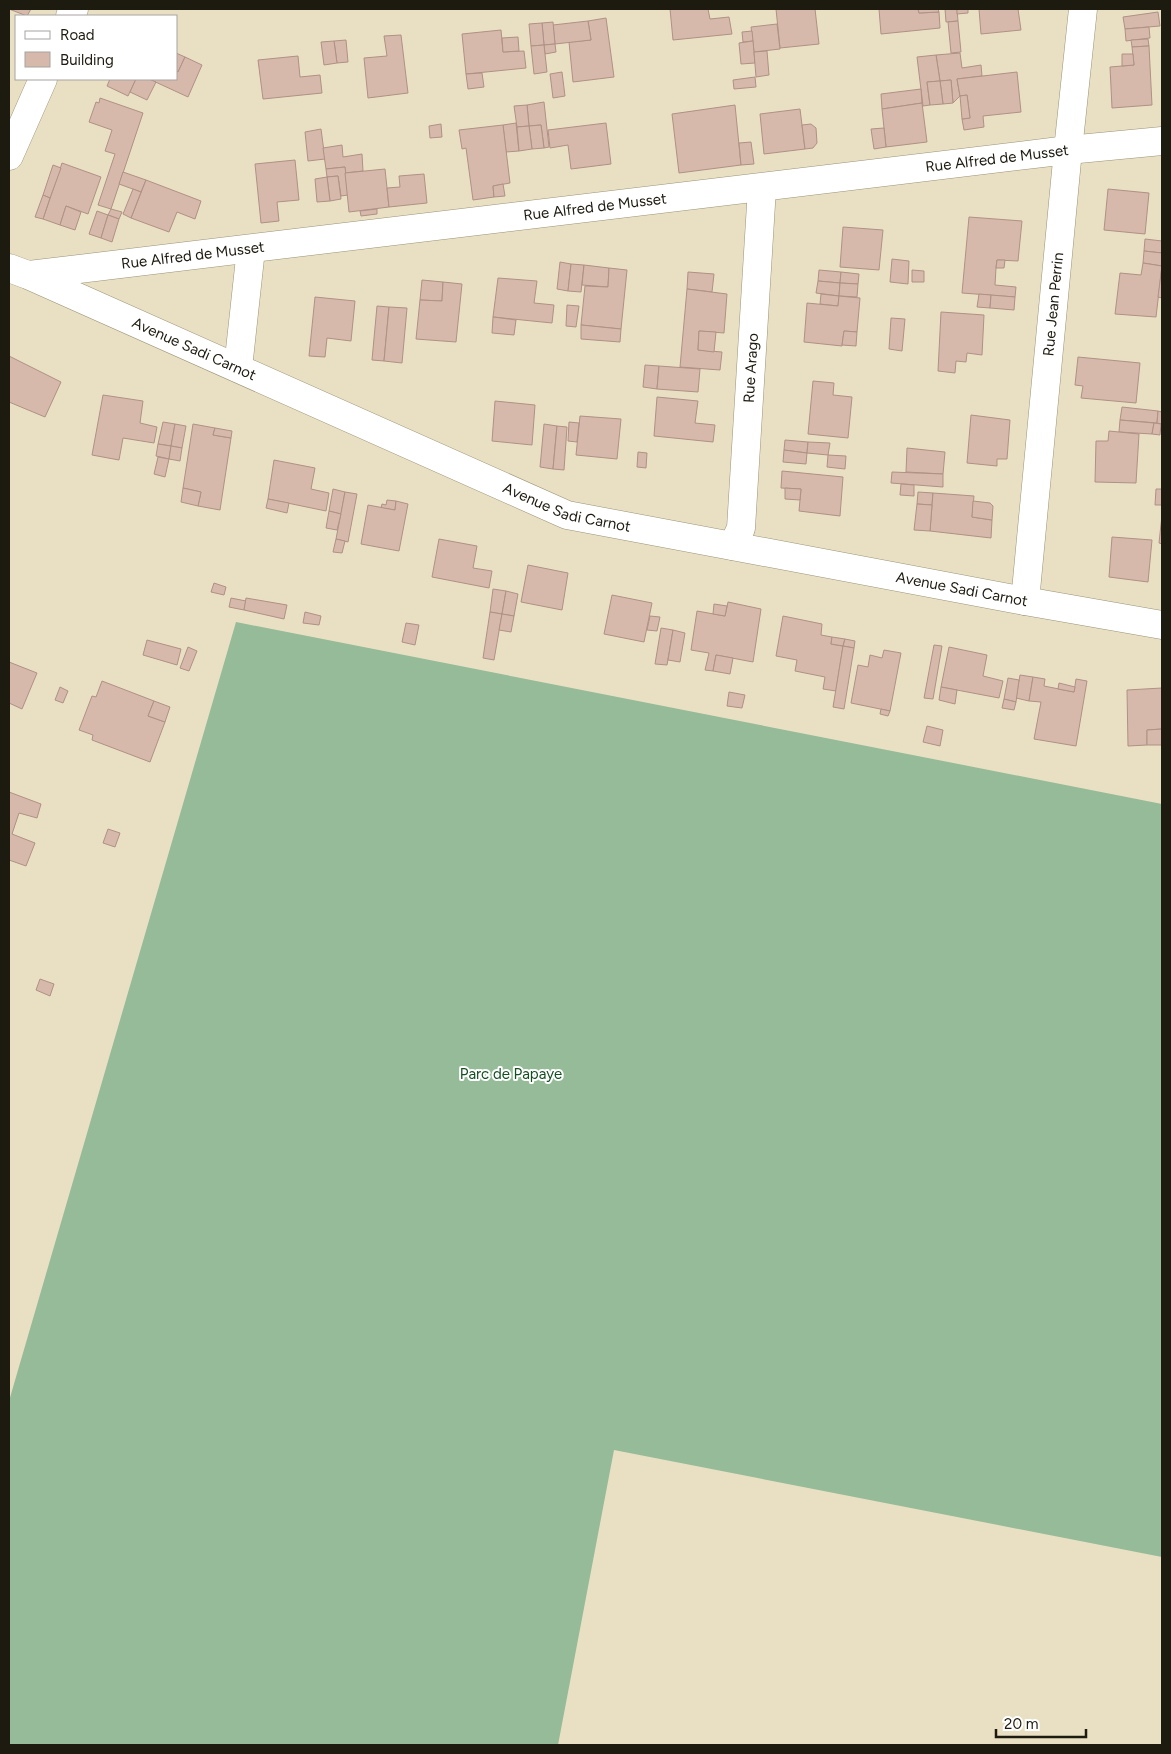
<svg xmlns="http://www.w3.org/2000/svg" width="1171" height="1754" font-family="Figtree,sans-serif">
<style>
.forest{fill:#95bb98}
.building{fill:#d7b9ab;stroke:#af9185}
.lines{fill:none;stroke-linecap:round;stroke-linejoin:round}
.street-casing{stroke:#9b9277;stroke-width:29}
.street{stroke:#fff;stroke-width:28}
.labels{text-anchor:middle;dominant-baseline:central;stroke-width:4;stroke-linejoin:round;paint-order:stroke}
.street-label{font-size:15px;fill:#1d1a0f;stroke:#fff}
.park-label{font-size:15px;fill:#144e21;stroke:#fff}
</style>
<rect width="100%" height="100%" fill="#e9e0c3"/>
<polygon class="forest" points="236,622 1162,804 1162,1557 614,1450 558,1745 9,1745 9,1401"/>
<g class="building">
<polygon points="9,9 31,9 27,16"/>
<polygon points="670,9 708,9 710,19 729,17 732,34 673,40"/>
<polygon points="776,9 815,9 819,44 780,48"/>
<polygon points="879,9 918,9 919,13 939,12 940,28 881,34"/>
<polygon points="918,9 938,9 939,12 919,13"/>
<polygon points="945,9 957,9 958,21 946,22"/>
<polygon points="957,9 968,9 968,13 957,14"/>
<polygon points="979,9 1018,9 1021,30 981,34"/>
<polygon points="1158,12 1160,26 1125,29 1123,17"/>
<polygon points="606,18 614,77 573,82 569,42 591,40 588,21"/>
<polygon points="588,21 591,40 555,44 553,25"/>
<polygon points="958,21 961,52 951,53 948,22"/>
<polygon points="553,22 555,44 544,45 542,23"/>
<polygon points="542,23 544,45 531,46 529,24"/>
<polygon points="777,24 780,49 754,52 751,27"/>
<polygon points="1149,27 1150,38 1126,41 1125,29"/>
<polygon points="501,30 503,52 524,51 526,68 466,74 462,34"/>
<polygon points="752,31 753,41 743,42 742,32"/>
<polygon points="401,35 408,93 368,98 364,58 387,56 384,36"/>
<polygon points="518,37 519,51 503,52 502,38"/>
<polygon points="1148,39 1149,46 1132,47 1131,40"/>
<polygon points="346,40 348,62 337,63 334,41"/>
<polygon points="334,41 337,63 324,65 321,42"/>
<polygon points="753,41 755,63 741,64 739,43"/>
<polygon points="555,44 556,52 545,54 544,45"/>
<polygon points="544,45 547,72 534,74 531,46"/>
<polygon points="1149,46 1152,105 1112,108 1110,67 1134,65 1132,47"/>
<polygon points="767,51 769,75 756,77 754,52"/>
<polygon points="176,53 185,57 178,72 176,71"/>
<polygon points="960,53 962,68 981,65 982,76 957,79 960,96 953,103 951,80 940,81 936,55"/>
<polygon points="1122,54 1133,54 1134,65 1122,66"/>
<polygon points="936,55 940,81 927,82 930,105 923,106 917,57"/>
<polygon points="298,56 300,77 320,75 322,93 263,99 258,60"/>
<polygon points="185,57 202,65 188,97 149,79 176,79 176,71 178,72"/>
<polygon points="562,72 565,96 553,98 550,74"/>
<polygon points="1017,72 1021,112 983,116 984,127 964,130 962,119 970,118 967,95 960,96 957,79"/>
<polygon points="482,73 484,87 468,89 466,74"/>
<polygon points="755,77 756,87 734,89 733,80"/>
<polygon points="110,79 136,79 128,96 107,86"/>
<polygon points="136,79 149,79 156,82 147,100 130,92"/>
<polygon points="951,80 953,103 943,104 940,81"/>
<polygon points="940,81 943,104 930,105 927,82"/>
<polygon points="921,89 922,103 882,109 881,94"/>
<polygon points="967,95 970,118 962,119 960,96"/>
<polygon points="100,98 143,113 111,209 98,205 115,154 105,151 112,130 89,122 96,102 99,103"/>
<polygon points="544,102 549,147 544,148 541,125 529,126 527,105"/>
<polygon points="922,103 927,142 886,147 882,109"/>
<polygon points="527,105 529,126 517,127 514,106"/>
<polygon points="735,105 741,165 679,173 672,114"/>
<polygon points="800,109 805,149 764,154 760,114"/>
<polygon points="516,123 519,151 506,152 503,125"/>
<polygon points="606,123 611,164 571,169 568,145 550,148 548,130"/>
<polygon points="441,124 442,137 430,138 429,126"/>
<polygon points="811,124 816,128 817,143 813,148 805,149 802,125"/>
<polygon points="503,125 510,183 493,186 494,197 473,200 466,148 462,149 459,130"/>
<polygon points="541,125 544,148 532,149 529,126"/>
<polygon points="529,126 532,149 519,151 517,127"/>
<polygon points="884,128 886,147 874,149 871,129"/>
<polygon points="321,129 325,159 308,161 305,132"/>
<polygon points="751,142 754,164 741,165 739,143"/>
<polygon points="342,145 343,157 362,154 363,171 345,173 345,167 326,169 323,148"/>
<polygon points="295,160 299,200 277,202 279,221 261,223 255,164"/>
<polygon points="62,163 101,177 88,214 66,206 60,225 43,219"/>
<polygon points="53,165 61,168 50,198 43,195"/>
<polygon points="345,167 348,195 341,196 338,176 327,177 326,169"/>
<polygon points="385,169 389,207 349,212 345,173"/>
<polygon points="123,172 146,180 141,192 119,184"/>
<polygon points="424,174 427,203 389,207 387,188 400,187 399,176"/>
<polygon points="338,176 341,199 330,201 327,177"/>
<polygon points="327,177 330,201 317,202 315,179"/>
<polygon points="146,180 201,201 195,219 177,212 169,232 131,218"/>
<polygon points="503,184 505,196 494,197 493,186"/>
<polygon points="133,189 141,192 131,218 123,214"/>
<polygon points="1108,189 1149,193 1145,234 1104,230"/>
<polygon points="43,195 50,198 43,219 35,217"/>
<polygon points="66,206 81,212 75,230 60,225"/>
<polygon points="111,209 122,212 119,219 108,215"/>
<polygon points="377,209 377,214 361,216 360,211"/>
<polygon points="97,211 108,215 101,238 89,234"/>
<polygon points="108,215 119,219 112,242 101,238"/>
<polygon points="969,217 1022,221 1018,261 997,260 996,268 995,285 1016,287 1015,297 962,293"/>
<polygon points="843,227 883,230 879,270 840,267"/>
<polygon points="1145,239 1162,241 1162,253 1144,251"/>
<polygon points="1144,251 1162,253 1162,266 1143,263"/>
<polygon points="892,259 909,261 908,284 890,282"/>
<polygon points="997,260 1005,260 1004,268 996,268"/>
<polygon points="560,262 571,264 568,291 557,289"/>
<polygon points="1143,263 1162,266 1156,317 1115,314 1120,273 1141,275"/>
<polygon points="571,264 584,265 581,292 568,291"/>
<polygon points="584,265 609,268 608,287 582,285"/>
<polygon points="1162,266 1162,298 1158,297"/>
<polygon points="609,268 627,270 621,329 581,325 585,286 608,287"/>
<polygon points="819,270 841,272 840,283 818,281"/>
<polygon points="912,270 924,271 924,282 912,282"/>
<polygon points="688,272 714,274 712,292 687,289"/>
<polygon points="841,272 859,274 858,284 840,283"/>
<polygon points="498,278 537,281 534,303 554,305 552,323 493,317"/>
<polygon points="422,280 443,282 442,301 420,300"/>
<polygon points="818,281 840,283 839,296 816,293"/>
<polygon points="443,282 462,284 456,342 416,339 420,300 442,301"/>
<polygon points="840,283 858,284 857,297 839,296"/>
<polygon points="687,289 727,294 724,333 699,331 698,350 722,352 720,370 680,367"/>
<polygon points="821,294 839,296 838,306 820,304"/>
<polygon points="979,294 991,295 990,308 977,307"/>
<polygon points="991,295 1015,297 1014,310 990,308"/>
<polygon points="839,296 860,298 857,332 844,331 842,346 804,342 807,303 838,306"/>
<polygon points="315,297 355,301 351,341 327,338 325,357 309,356"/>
<polygon points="567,305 579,306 576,327 566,326"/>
<polygon points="377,306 389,307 384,361 372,360"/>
<polygon points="389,307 407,308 402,363 384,361"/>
<polygon points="941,312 984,315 982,355 967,353 966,362 956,361 955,373 938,371"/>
<polygon points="493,317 516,320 514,335 492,333"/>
<polygon points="891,318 905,319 902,351 889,349"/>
<polygon points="581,325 621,329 620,342 581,339"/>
<polygon points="699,331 716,332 714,352 698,350"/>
<polygon points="844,331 857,332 856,346 842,345"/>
<polygon points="9,356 61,382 45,417 9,402"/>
<polygon points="1078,357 1140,363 1136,403 1081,398 1083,386 1075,385"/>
<polygon points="645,365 659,366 657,389 643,387"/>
<polygon points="659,366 700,369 698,392 657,389"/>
<polygon points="813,381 834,383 833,395 852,397 848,438 808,434"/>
<polygon points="103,395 143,401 140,423 157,427 154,443 123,438 119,460 92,455"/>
<polygon points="657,397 698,401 695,423 715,425 713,442 654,436"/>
<polygon points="495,401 535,405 532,445 492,441"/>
<polygon points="1122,407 1158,411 1157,423 1120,420"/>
<polygon points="1158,411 1162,412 1162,424 1157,423"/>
<polygon points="971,415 1010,420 1007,459 997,459 997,466 967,463"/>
<polygon points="580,416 621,419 617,459 576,455"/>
<polygon points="1120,420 1154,423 1152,434 1119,432"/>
<polygon points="163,422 175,424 171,446 158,444"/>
<polygon points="569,422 579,423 577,442 568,441"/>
<polygon points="1154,423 1161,424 1160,435 1152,434"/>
<polygon points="175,424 186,426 182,448 171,446"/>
<polygon points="193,424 215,428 213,435 231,438 220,510 198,506 201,492 183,488"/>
<polygon points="544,424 557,426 553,469 540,467"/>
<polygon points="557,426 567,427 564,470 553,469"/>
<polygon points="215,428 232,431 231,438 213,435"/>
<polygon points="1109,431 1139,434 1136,483 1095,482 1096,441 1108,441"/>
<polygon points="785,440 808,442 807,453 784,450"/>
<polygon points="808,442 830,443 828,455 807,453"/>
<polygon points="158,444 171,446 169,459 156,456"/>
<polygon points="171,446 182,448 180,461 169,459"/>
<polygon points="907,448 945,452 943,474 906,472"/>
<polygon points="784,450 807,453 806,464 783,462"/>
<polygon points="638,452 647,453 646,468 637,467"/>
<polygon points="828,455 846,456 845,469 827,467"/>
<polygon points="158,457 169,459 165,477 154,474"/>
<polygon points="274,460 315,468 311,489 329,493 326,511 268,499"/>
<polygon points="782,471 843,477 840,516 799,511 801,489 781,488"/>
<polygon points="892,472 943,474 943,487 891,483"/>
<polygon points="901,484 914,485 914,496 900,495"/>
<polygon points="183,488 201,492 198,506 181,502"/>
<polygon points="785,488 801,489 800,500 785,499"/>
<polygon points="333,489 345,492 341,514 329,511"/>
<polygon points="1156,489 1162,489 1162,505 1155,505"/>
<polygon points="345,492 357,494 348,542 336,539"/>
<polygon points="918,492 933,493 932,505 917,504"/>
<polygon points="933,493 974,496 972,517 992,520 991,538 930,531"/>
<polygon points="268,499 289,503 287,513 266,508"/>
<polygon points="387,500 396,501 395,510 381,508 382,504 386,505"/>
<polygon points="396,501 408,504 399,551 361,544 368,505 395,510"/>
<polygon points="973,501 990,503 993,506 992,520 972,517"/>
<polygon points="917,504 932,505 930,531 914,530"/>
<polygon points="329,511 341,514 337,530 326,528"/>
<polygon points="1162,515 1162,544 1159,543"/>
<polygon points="1112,537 1152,540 1148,582 1109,577"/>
<polygon points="336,539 345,541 342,553 333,552"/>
<polygon points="439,539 477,546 473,568 492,571 489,588 432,577"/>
<polygon points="528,565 568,573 562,610 521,602"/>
<polygon points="214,583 226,587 224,595 211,592"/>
<polygon points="493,589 506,591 502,614 490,612"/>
<polygon points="506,591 518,594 514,616 502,614"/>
<polygon points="612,595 652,603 644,642 604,634"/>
<polygon points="231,598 246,601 244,610 229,607"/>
<polygon points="246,598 287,605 284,619 244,610"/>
<polygon points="728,602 761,609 753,662 716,655 713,671 705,670 709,653 691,650 697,611 725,616"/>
<polygon points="714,604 727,606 725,616 713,614"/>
<polygon points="305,612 321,616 319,625 303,623"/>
<polygon points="490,612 502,614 494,660 483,658"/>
<polygon points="502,614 514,616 511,632 499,630"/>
<polygon points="650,616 660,617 657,631 647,630"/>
<polygon points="783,616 822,624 821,635 832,637 831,644 843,646 836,691 823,689 825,677 795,671 797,660 776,656"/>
<polygon points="406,623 419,625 415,645 402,642"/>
<polygon points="661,628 673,630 667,665 655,664"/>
<polygon points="673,630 685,633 680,662 668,660"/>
<polygon points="832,637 845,639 843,646 831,644"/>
<polygon points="845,639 855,641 854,648 843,646"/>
<polygon points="147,640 181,649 177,665 143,655"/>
<polygon points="934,645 942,646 933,699 924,698"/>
<polygon points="843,646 854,648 844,709 833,707"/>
<polygon points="188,647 197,651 189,671 180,668"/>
<polygon points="949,647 987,655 983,676 1003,681 999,698 941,687"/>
<polygon points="884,650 901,653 890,711 851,703 858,665 868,667 870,655 882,658"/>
<polygon points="716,655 733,658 730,674 713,671"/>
<polygon points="9,662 37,673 22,709 9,703"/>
<polygon points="1020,675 1033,677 1029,701 1016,698"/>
<polygon points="1033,677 1045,679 1044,686 1074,692 1076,679 1087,681 1076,746 1034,739 1041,702 1029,701"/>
<polygon points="1008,678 1019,680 1016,702 1004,699"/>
<polygon points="102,681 154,701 148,716 165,722 150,762 92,740 93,735 79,730 92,696 96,697"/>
<polygon points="1059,683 1075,687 1074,692 1058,689"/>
<polygon points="60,687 68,691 63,703 55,700"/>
<polygon points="941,687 957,690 955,704 939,700"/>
<polygon points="1162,688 1162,729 1147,730 1147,745 1128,746 1127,690"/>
<polygon points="729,692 745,695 742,708 727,706"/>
<polygon points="1004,699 1016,702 1014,710 1002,708"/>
<polygon points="154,701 170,707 165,722 148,716"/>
<polygon points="881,709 890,711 888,716 880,714"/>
<polygon points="927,726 943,730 940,746 923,742"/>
<polygon points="1162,729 1162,745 1147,745 1147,730"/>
<polygon points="9,792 41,804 37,818 19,813 12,834 35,843 26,866 9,860"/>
<polygon points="108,829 120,833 115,847 103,843"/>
<polygon points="40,979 54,984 50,996 36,990"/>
</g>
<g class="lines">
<g class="street-casing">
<g id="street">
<polyline points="70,16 74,9"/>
<polyline points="9,156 43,79"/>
<path id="s1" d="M9,268L28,275L567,515L1025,601L1162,625"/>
<path id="s2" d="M29,275L1068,150L1162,141"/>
<polyline points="238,368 251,249"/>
<path id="s3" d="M733,546L741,528L762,188"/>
<path id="s4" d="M1025,601L1068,150L1083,9"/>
</g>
</g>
<use href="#street" class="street"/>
</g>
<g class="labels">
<g class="street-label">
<text stroke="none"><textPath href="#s2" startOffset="975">Rue Alfred de Musset</textPath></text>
<text stroke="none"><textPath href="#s2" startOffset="570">Rue Alfred de Musset</textPath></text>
<text stroke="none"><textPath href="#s2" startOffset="165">Rue Alfred de Musset</textPath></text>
<text stroke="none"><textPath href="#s4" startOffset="298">Rue Jean Perrin</textPath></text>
<text stroke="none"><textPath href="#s1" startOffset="202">Avenue Sadi Carnot</textPath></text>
<text stroke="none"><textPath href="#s3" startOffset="180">Rue Arago</textPath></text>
<text stroke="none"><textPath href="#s1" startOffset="608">Avenue Sadi Carnot</textPath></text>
<text stroke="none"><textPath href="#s1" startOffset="1012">Avenue Sadi Carnot</textPath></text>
</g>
<g class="park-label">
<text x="511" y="1074">Parc de Papaye</text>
</g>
</g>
<rect width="1171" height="1754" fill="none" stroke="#1d1a0f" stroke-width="20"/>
<rect x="15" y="15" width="162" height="65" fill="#ffffff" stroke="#a5a39f"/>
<rect x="25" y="31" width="25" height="8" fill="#ffffff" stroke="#a5a39f"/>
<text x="60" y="40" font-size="15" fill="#1d1a0f">Road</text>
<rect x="25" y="52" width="25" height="15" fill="#d7b9ab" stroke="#a5a39f"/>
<text x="60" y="65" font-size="15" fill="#1d1a0f">Building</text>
<path d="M996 1729v8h90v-8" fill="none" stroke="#1d1a0f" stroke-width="2.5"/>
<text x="1004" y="1729" font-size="15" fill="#1d1a0f" stroke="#ffffff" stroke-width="4" paint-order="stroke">20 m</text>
</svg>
